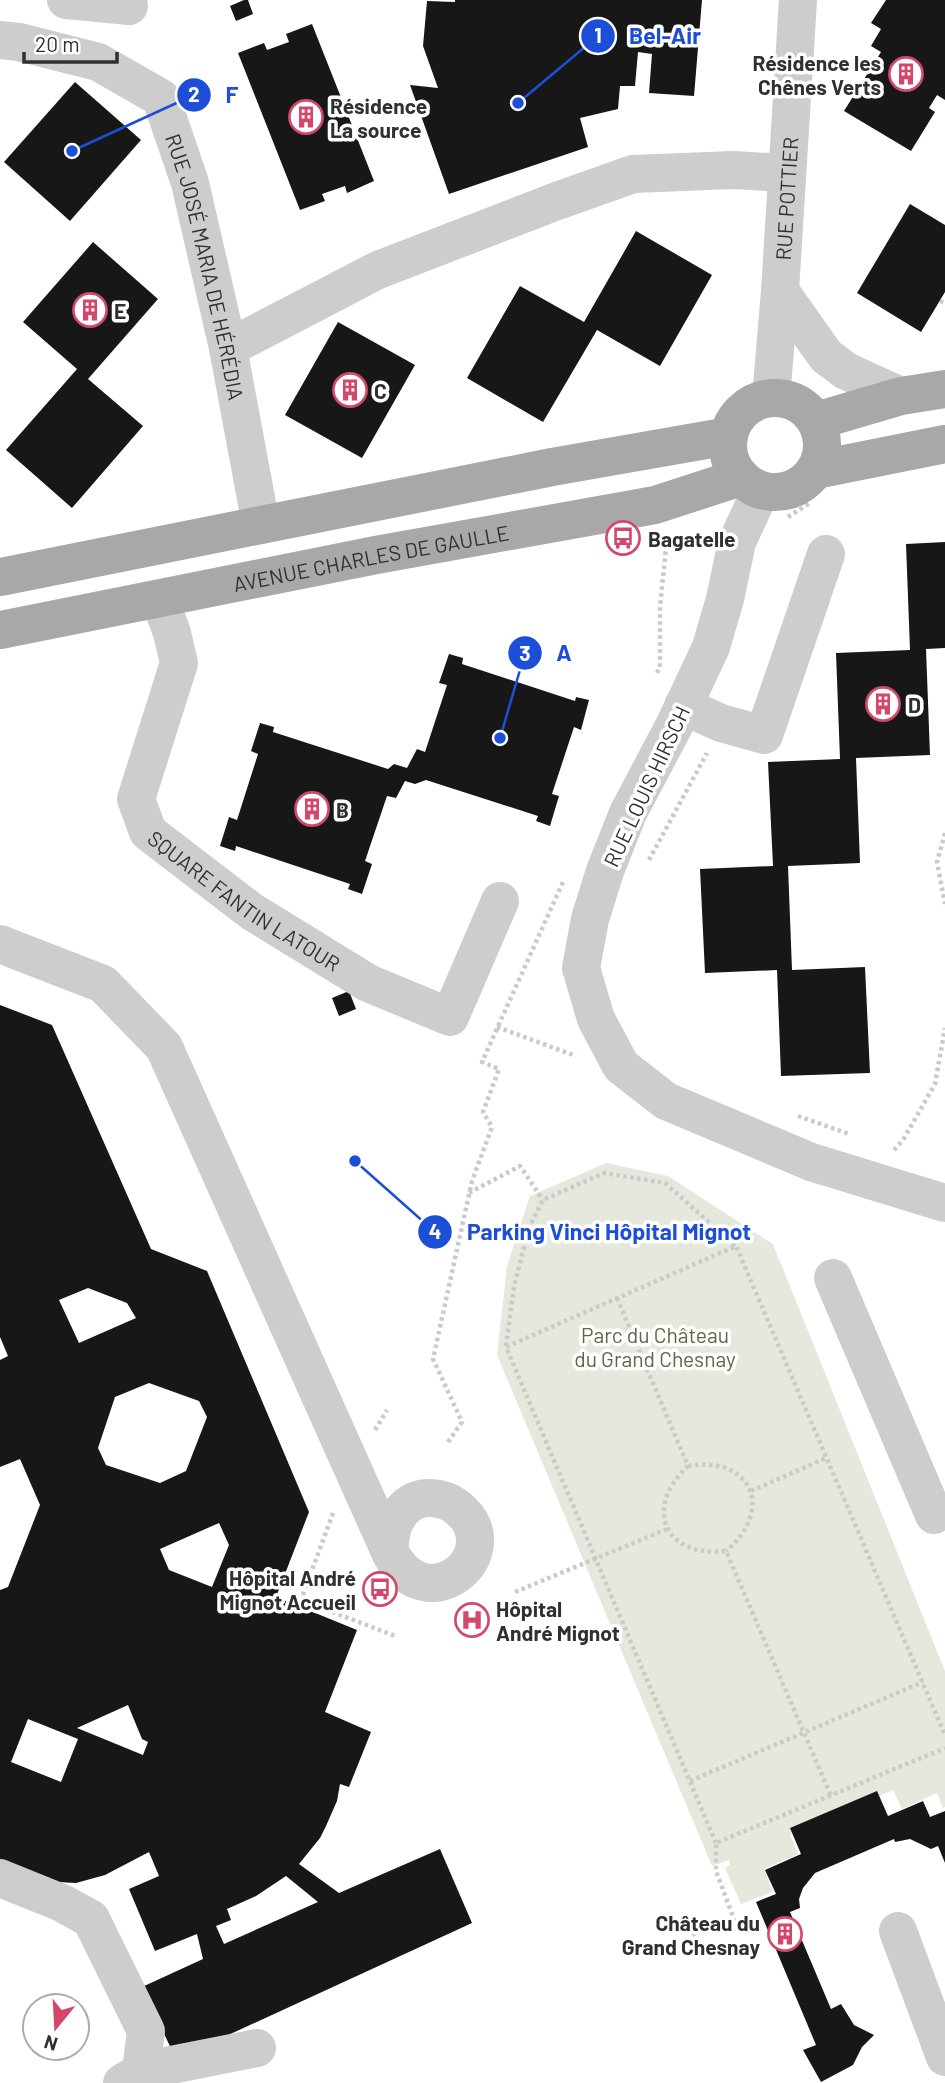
<svg xmlns="http://www.w3.org/2000/svg" width="945" height="2083" font-family="Barlow,sans-serif">
<style>
.green{fill:#e5e9dd}
.building{fill:#171717;fill-rule:evenodd}
.lines{fill:none;stroke-linecap:round;stroke-linejoin:round}
.path{stroke:#cacaca;stroke-width:4.5;stroke-dasharray:3.5 3.5;stroke-linecap:butt}
.minor{stroke:#cdcdcd;stroke-width:38}
.major{stroke:#a8a8a8;stroke-width:38}
.labels{text-anchor:middle;dominant-baseline:central;stroke-width:7;stroke-linejoin:round;paint-order:stroke}
.poi-label{font-size:21px;font-weight:bold;fill:#303030;stroke:#fff;text-anchor:start}
.street-label{font-size:21px;fill:#303030;stroke:#fff}
.park-label{font-size:21px;fill:#5a6842;stroke:#fff}
.leader{fill:none;stroke:#1d4ed8;stroke-width:2.5}
.callout-dot{fill:#1d4ed8;stroke:#fff;stroke-width:2.5}
.mark-label{font-size:21px;text-anchor:middle;font-weight:bold;fill:#fff}
.callout-label{font-size:23px;text-anchor:middle;font-weight:bold;fill:#1d4ed8;stroke:#fff;stroke-width:7;stroke-linejoin:round;paint-order:stroke}
</style>
<rect width="100%" height="100%" fill="#fff"/>
<polygon class="green" points="606,1163 668,1176 773,1244 945,1671 945,1807 943,1808 937,1793 902,1809 893,1790 790,1834 798,1854 764,1869 773,1892 741,1904 725,1868 730,1865 729,1860 712,1866 497,1355 507,1266 530,1196"/>
<g class="building">
<polygon points="244,0 248,0 253,14 236,21 230,6"/>
<polygon points="455,0 702,0 694,96 649,93 652,54 638,52 635,86 620,86 618,109 580,118 588,147 449,194 410,85 438,88 423,46 427,1 455,2"/>
<polygon points="886,0 945,0 945,100 937,95 929,108 935,112 911,151 844,111 881,52 871,46 881,29 871,23"/>
<polygon points="312,24 374,181 347,193 345,186 322,194 325,201 300,210 238,53 264,43 267,50 289,42 286,34"/>
<polygon points="75,82 141,140 70,221 4,162"/>
<polygon points="910,204 945,225 945,292 921,332 857,293"/>
<polygon points="636,231 712,275 660,366 597,330 543,422 467,378 520,286 584,322"/>
<polygon points="93,242 158,299 88,379 143,426 72,508 6,450 77,369 23,322"/>
<polygon points="338,322 415,365 362,458 285,415"/>
<polygon points="945,542 945,648 926,649 930,755 856,758 860,863 788,866 792,970 865,967 870,1073 781,1076 777,970 705,973 700,869 773,866 768,762 840,759 836,653 910,650 906,544"/>
<polygon points="449,654 463,658 462,664 575,701 576,697 589,700 581,730 574,727 552,794 559,796 550,826 536,821 538,816 426,780 415,784 405,781 396,798 387,796 365,861 372,864 362,894 348,889 350,884 236,846 235,851 220,846 229,817 237,820 258,754 251,751 260,723 274,727 273,732 388,769 394,764 407,768 417,749 425,752 447,685 439,683"/>
<polygon points="349,991 356,1009 339,1016 332,998"/>
<path d="M0,1005L52,1025L151,1249L207,1271L309,1512L276,1597L357,1630L325,1712L371,1732L349,1787L340,1784L337,1801L326,1826L320,1838L299,1864L339,1893L440,1849L472,1923L176,2059L142,1987L203,1959L197,1934L155,1951L129,1889L159,1876L149,1852L105,1875L76,1883L58,1882L0,1863V1590L8,1587L40,1505L20,1459L0,1467V1360L8,1356L0,1337ZM88,1288L127,1303L136,1318L79,1343L59,1300ZM149,1383L199,1401L207,1417L186,1471L160,1483L106,1465L98,1448L115,1397ZM219,1523L229,1545L212,1587L169,1570L160,1549ZM128,1705L142,1739L148,1742L143,1755L77,1728ZM28,1719L78,1739L61,1782L11,1762ZM286,1876L318,1902L224,1944L216,1926L231,1920L227,1909L256,1896Z"/>
<polygon points="877,1791 888,1816 923,1801 930,1817 945,1811 945,1863 938,1846 931,1849 910,1839 895,1842 894,1839 815,1873 803,1888 799,1899 800,1908 790,1912 831,2009 841,2004 854,2025 874,2035 862,2047 853,2065 821,2082 803,2050 816,2045 756,1902 776,1894 765,1870 801,1854 790,1828"/>
</g>
<g class="lines">
<g class="path">
<polyline points="940,301 945,303"/>
<polyline points="788,517 810,503"/>
<polyline points="657,673 660,667 660,607 667,538"/>
<polyline points="945,833 937,862 945,904"/>
<polyline points="649,860 707,753"/>
<polyline points="497,1027 576,1056"/>
<polyline points="798,1116 849,1134"/>
<polyline points="894,1150 903,1140 935,1084 945,1028"/>
<polyline points="469,1193 520,1166 543,1200"/>
<path d="M617,1298L688,1466C643,1508 664,1558 726,1551L831,1796"/>
<polyline points="506,1346 514,1286 530,1225 543,1200 604,1173 665,1183 736,1246"/>
<polyline points="375,1430 387,1410"/>
<polyline points="448,1442 462,1422 433,1359 472,1181 492,1127 483,1112 499,1069 482,1062 563,882"/>
<path d="M688,1466C752,1455 775,1510 726,1551"/>
<polyline points="751,1491 826,1458"/>
<polyline points="333,1513 301,1600 395,1636"/>
<polyline points="515,1592 667,1529"/>
<polyline points="690,1781 923,1682"/>
<polyline points="716,1843 506,1347 736,1246 945,1735"/>
<polyline points="692,1935 734,1919 716,1871 716,1843 945,1748"/>
</g>
<g class="minor">
<polyline points="66,0 129,6"/>
<path id="s1" d="M0,40L19,42L98,62L161,98L190,183L228,348L261,525"/>
<polyline points="780,291 826,356 846,371 901,396"/>
<polyline points="228,348 378,270 557,201 633,174 733,170 787,173"/>
<path id="s2" d="M771,398L780,291L798,0"/>
<polyline points="761,490 737,542 725,599 711,647 675,724 628,813 605,871 590,919 581,968 596,1019 621,1066 666,1101 811,1162 945,1203"/>
<path id="s3" d="M160,600L172,633L179,663L136,799L148,832L251,911L368,983L450,1017L500,901"/>
<polyline points="683,706 721,723 764,735 826,554"/>
<path d="M0,944L103,984L164,1047L390,1552C423,1619 500,1563 467,1517C461,1510 455,1504 446,1501C409,1488 388,1519 390,1552"/>
<polyline points="833,1278 934,1515"/>
<polyline points="0,1878 62,1903 91,1919 146,2031 141,2071"/>
<polyline points="898,1931 945,2057"/>
<polyline points="122,2083 141,2071 257,2048"/>
</g>
<g class="major">
<circle cx="775" cy="445" r="47"/>
<polyline points="816,421 901,396 945,389"/>
<polyline points="815,470 945,444"/>
<polyline points="0,577 552,467 729,436"/>
<path id="s4" d="M0,630L376,555L655,505L741,477"/>
</g>
</g>
<defs>
<g id="building-ring" transform="scale(1.75)"><circle r="9.5" fill="#fff" stroke="#d3476a" stroke-width="1.5"/><path d="M-4-6H4V6H1V3H-1V6H-4ZM-2.5-4.3h1.7v1.8h-1.7ZM.8-4.3h1.7v1.8H.8ZM-2.5-1h1.7V.8h-1.7ZM.8-1h1.7V.8H.8Z" fill="#d3476a"/></g>
<g id="bus-ring" transform="scale(1.75)"><circle r="9.5" fill="#fff" stroke="#d3476a" stroke-width="1.5"/><path d="M-5-6H5V4H4V6H2V4H-2V6H-4V4H-5ZM-3.5-4V0h7V-4ZM-3.5 1.2v1.5H-2V1.2ZM2 1.2v1.5H3.5V1.2Z" fill="#d3476a"/></g>
<g id="hospital-ring" transform="scale(1.75)"><circle r="9.5" fill="#fff" stroke="#d3476a" stroke-width="1.5"/><path d="M-5-5h3v3.5h4V-5h3V5h-3V1.5h-4V5h-3Z" fill="#d3476a"/></g>
</defs>
<g fill-rule="evenodd">
<use href="#building-ring" x="906" y="74"/>
<use href="#building-ring" x="306" y="117"/>
<use href="#building-ring" x="90" y="310"/>
<use href="#building-ring" x="350" y="390"/>
<use href="#bus-ring" x="623" y="538"/>
<use href="#building-ring" x="883" y="704"/>
<use href="#building-ring" x="312" y="809"/>
<use href="#bus-ring" x="380" y="1589"/>
<use href="#hospital-ring" x="472" y="1620"/>
<use href="#building-ring" x="785" y="1934"/>
</g>
<g class="labels">
<g class="poi-label">
<text x="881" y="62" text-anchor="end">Résidence les<tspan x="881" dy="24">Chênes Verts</tspan></text>
<text x="330" y="105">Résidence<tspan x="330" dy="24">La source</tspan></text>
<text x="114" y="310">E</text>
<text x="374" y="390">C</text>
<text x="648" y="538">Bagatelle</text>
<text x="908" y="704">D</text>
<text x="336" y="809">B</text>
<text x="356" y="1577" text-anchor="end">Hôpital André<tspan x="356" dy="24">Mignot Accueil</tspan></text>
<text x="496" y="1608">Hôpital<tspan x="496" dy="24">André Mignot</tspan></text>
<text x="760" y="1922" text-anchor="end">Château du<tspan x="760" dy="24">Grand Chesnay</tspan></text>
</g>
<g class="street-label">
<text stroke="none"><textPath href="#s2" startOffset="200">RUE POTTIER</textPath></text>
<text stroke="none"><textPath href="#s1" startOffset="348">RUE JOSÉ MARIA DE HÉRÉDIA</textPath></text>
<text stroke="none"><textPath href="#s4" startOffset="378">AVENUE CHARLES DE GAULLE</textPath></text>
<text transform="translate(646 786) rotate(-65)">RUE LOUIS HIRSCH</text>
<text stroke="none"><textPath href="#s3" startOffset="362">SQUARE FANTIN LATOUR</textPath></text>
</g>
<g class="park-label">
<text x="655" y="1334">Parc du Château<tspan x="655" dy="24">du Grand Chesnay</tspan></text>
</g>
</g>
<path class="leader" d="M518 103L598 36M72 151L194 95M500 738L525 653M355 1161L435 1232"/>
<g class="callout-dot">
<circle cx="518" cy="103" r="7"/>
<circle cx="72" cy="151" r="7"/>
<circle cx="500" cy="738" r="7"/>
<circle cx="355" cy="1161" r="7"/>
<circle cx="598" cy="36" r="18"/>
<circle cx="194" cy="95" r="18"/>
<circle cx="525" cy="653" r="18"/>
<circle cx="435" cy="1232" r="18"/>
</g>
<g class="mark-label">
<text x="598" y="43">1</text>
<text x="194" y="102">2</text>
<text x="525" y="661">3</text>
<text x="435" y="1239">4</text>
</g>
<g class="callout-label">
<text x="665" y="44">Bel-Air</text>
<text x="232" y="103">F</text>
<text x="564" y="661">A</text>
<text x="609" y="1240">Parking Vinci Hôpital Mignot</text>
</g>
<g transform="translate(56 2027) rotate(198)"><circle r="33" fill="#ffffff" stroke="#acacac" stroke-width="2"/>
<path d="M0-5L12 26L0 18L-12 26Z" fill="#d3476a"/>
<text y="-10" font-size="19" font-weight="bold" text-anchor="middle" fill="#303030">N</text>
</g>
<path d="M24 52v10h93v-10" fill="none" stroke="#303030" stroke-width="3.5"/>
<text x="35" y="52" font-size="21" fill="#303030" stroke="#ffffff" stroke-width="5" paint-order="stroke">20 m</text>
</svg>
